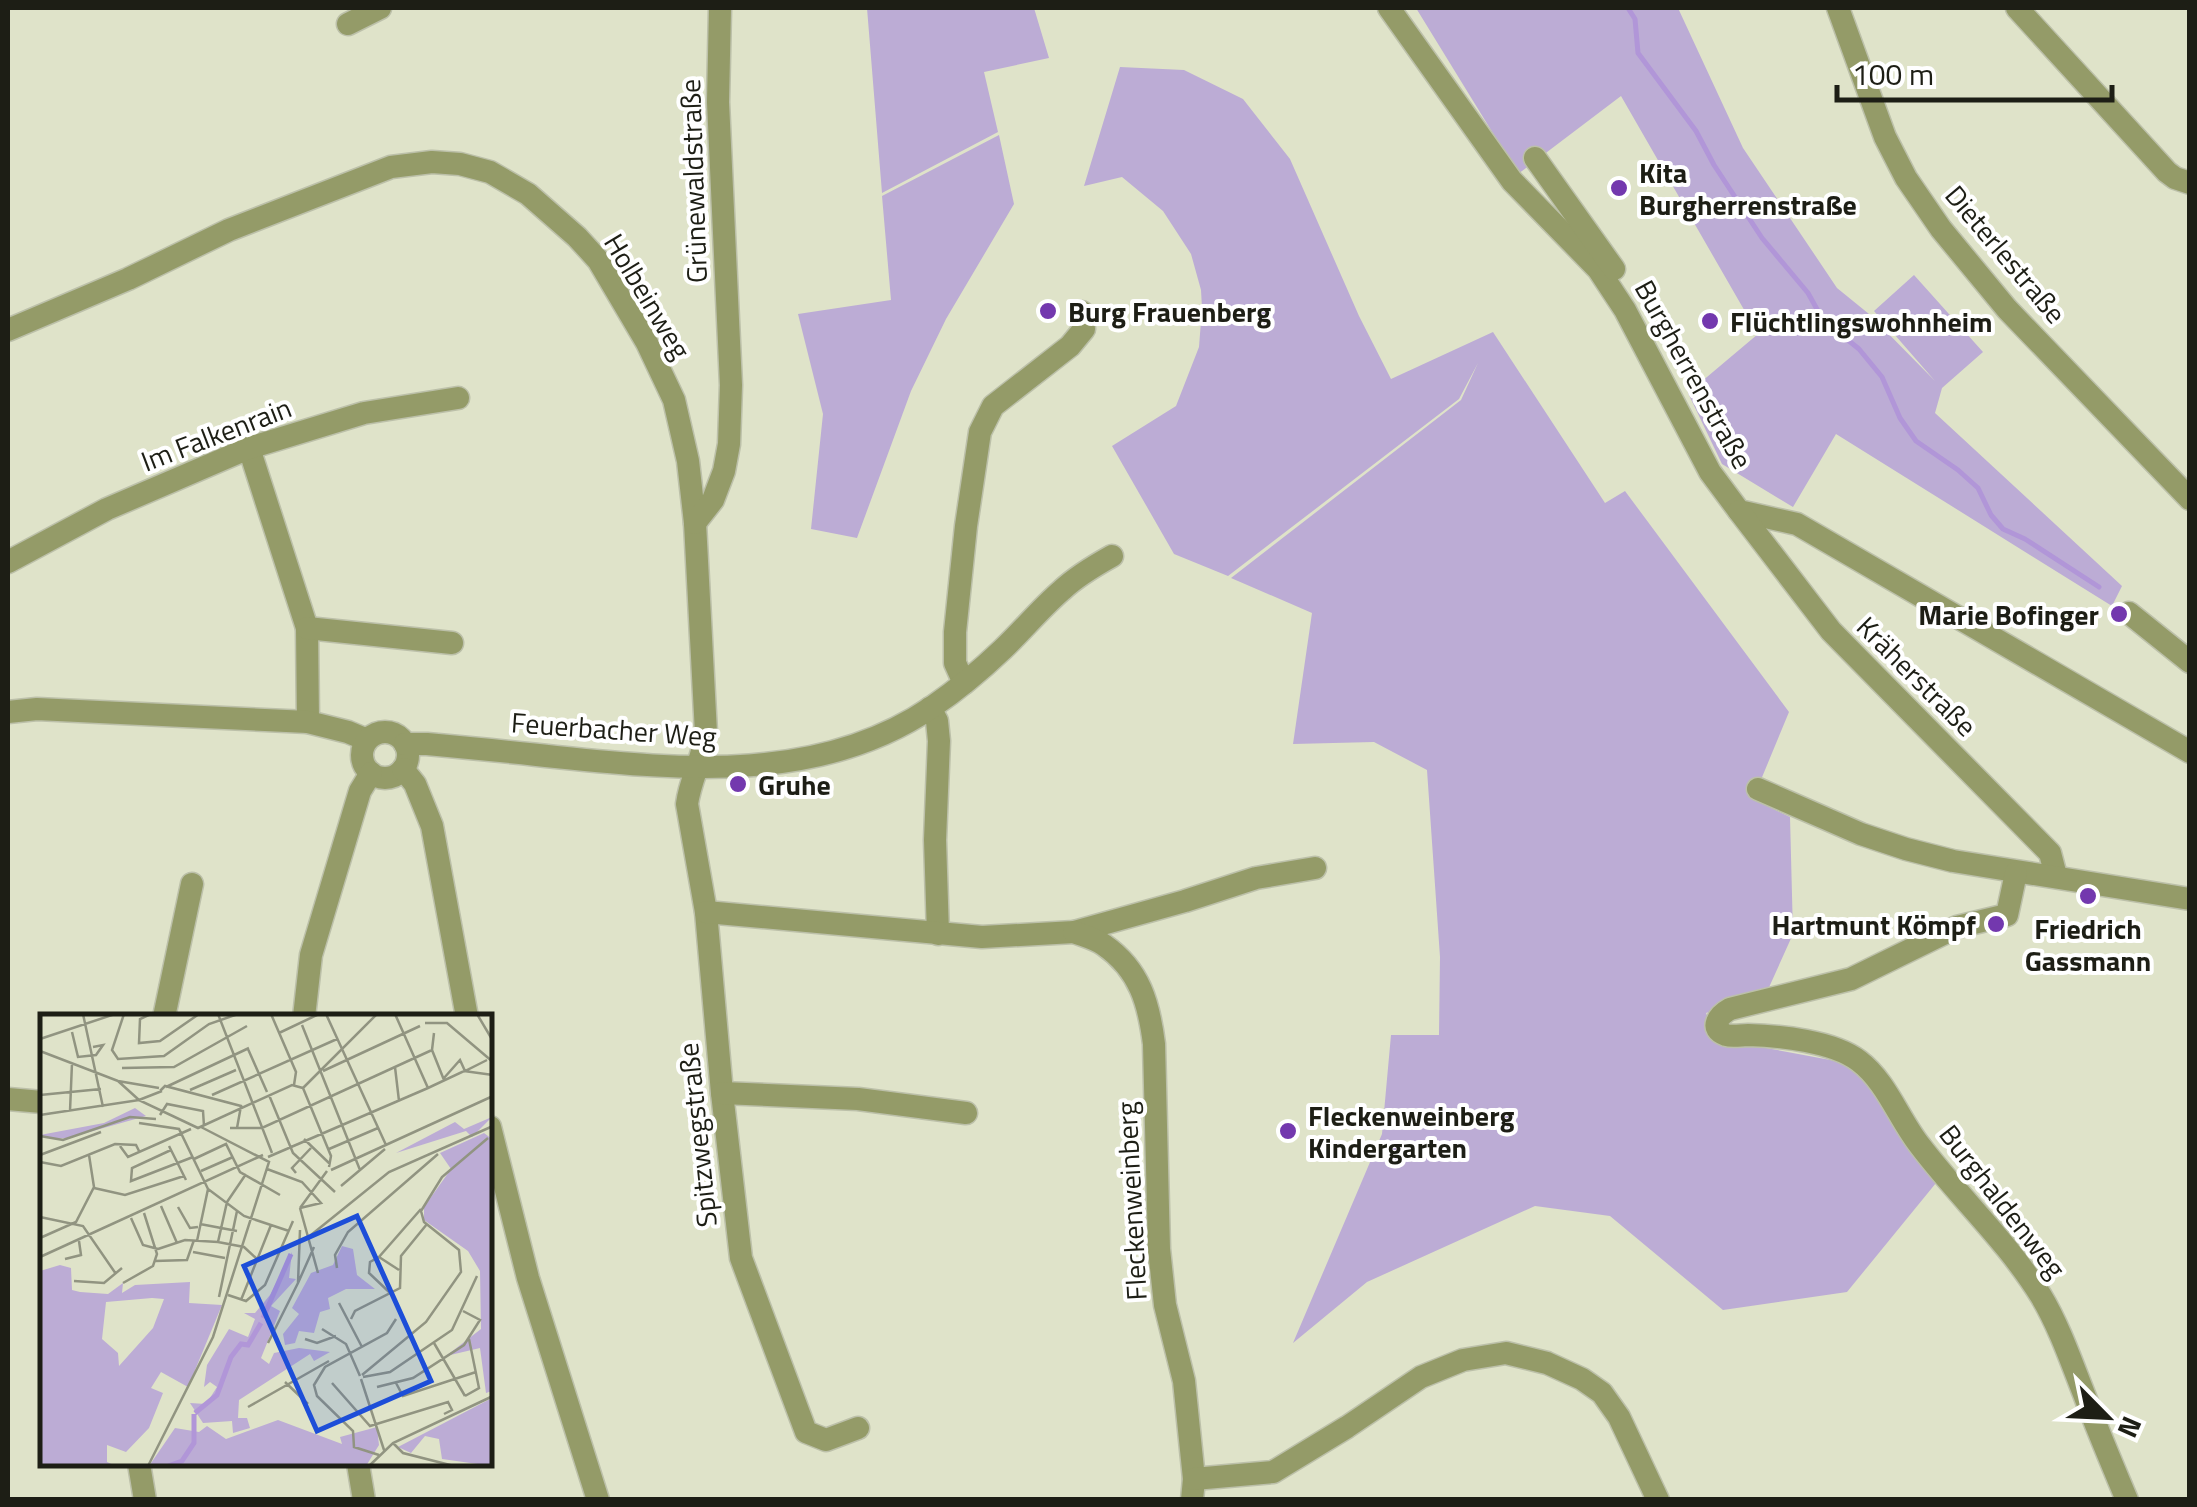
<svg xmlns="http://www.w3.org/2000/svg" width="2197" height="1507" font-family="'Titillium Web',sans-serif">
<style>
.green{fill:#bcacd5}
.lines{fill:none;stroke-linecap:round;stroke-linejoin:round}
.stream{stroke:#b196d8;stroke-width:5}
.street-casing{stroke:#bcc0a9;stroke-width:25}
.street{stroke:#949b68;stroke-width:22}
.poi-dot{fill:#7338ae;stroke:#fff;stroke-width:4}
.labels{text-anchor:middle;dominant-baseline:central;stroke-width:8;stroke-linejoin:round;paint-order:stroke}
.poi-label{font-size:28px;font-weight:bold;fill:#1d1e15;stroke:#fff;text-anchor:start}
.street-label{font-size:28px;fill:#1d1e15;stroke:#fff}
.inset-river{fill:none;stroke:#b196d8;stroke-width:5}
.inset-road{fill:none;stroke:#919481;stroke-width:2.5}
.view{fill:#1d4ed8;fill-opacity:0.15;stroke:#1d4ed8;stroke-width:5}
.inset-edge{fill:none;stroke:#1d1e15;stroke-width:5}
</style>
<rect width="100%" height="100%" fill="#dfe3c9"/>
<g class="green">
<polygon points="867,8 1034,8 1049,58 984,72 998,132 882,193"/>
<polygon points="1416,8 1678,8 1743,148 1837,288 1869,314 1935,381 1874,311 1914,275 1983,352 1942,388 1935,413 2122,586 2112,606 1836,434 1793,507 1722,464 1688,393 1758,334 1621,96 1518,174"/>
<polygon points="1120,67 1184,70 1243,99 1290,159 1359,316 1391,379 1493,332 1605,503 1625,491 1789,712 1753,799 1790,817 1793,934 1766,994 1706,1013 1716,1037 1739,1043 1852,1064 1936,1183 1847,1292 1723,1310 1610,1216 1535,1206 1367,1282 1293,1343 1382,1134 1391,1035 1439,1035 1440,957 1427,770 1374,742 1293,744 1312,613 1231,578 1461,400 1478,363 1459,399 1228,576 1174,554 1112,446 1176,406 1199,347 1202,308 1201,290 1191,254 1163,211 1122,177 1084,186"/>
<polygon points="999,135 1014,204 946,319 911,391 857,538 811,529 823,414 798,314 891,300 882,196"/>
</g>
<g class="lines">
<polyline class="stream" points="1628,8 1635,19 1638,53 1696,131 1714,165 1762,238 1808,293 1823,320 1859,349 1882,377 1900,418 1916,441 1958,470 1978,488 1991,515 2003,529 2025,539 2099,587"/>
<g class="street-casing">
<g id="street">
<polyline points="1389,8 1512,181 1598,269 1625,310 1710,472 1739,511 1797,524 2190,752"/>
<polyline points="1838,8 1885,137 1906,178 1941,229 2007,309 2190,499"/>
<polyline points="2017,8 2167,172 2175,178 2190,183"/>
<polyline points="348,24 380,8"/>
<polyline points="1535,158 1614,269"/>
<path d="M8,330L128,279L229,230L391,167L432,162L460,164L490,172L528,194L577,237L598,260L647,343L674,400L688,461L695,523L706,733C703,758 690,780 687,804L706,912L722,1093L741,1258L806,1432L826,1440L858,1428"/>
<polyline points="249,448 307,628 308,722"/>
<polyline points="1739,511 1831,631 2050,853 2056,876"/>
<polyline points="695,523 713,500 724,471 729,444 731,385 718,102 720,8"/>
<polyline points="8,562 107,509 249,448 364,413 458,398"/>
<polyline points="2129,613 2190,662"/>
<polyline points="307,628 452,643"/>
<polyline points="964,683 955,663 955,632 966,526 980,432 993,406 1070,346 1084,329 1082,312"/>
<polyline points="930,708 937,721 939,741 935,840 938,934"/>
<polyline points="8,712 37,709 308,722 348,732 367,740"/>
<circle cx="385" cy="755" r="23"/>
<path d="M405,744H427C470,748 513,752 556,757C682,770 821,783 932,707C957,690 981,670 1003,649C1023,630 1041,608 1062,590C1077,576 1094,566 1112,556"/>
<polyline points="403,769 415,784 432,826 467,1017"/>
<polyline points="1758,789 1861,834 1906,849 1953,861 2190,899"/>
<path d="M2016,873L2007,915L1957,927L1851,979L1730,1009C1719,1015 1708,1029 1726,1035C1733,1037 1741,1035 1748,1035C1780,1036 1833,1041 1859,1061C1887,1082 1899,1120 1921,1147C1960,1198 2007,1241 2041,1296C2059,1326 2071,1361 2084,1394C2097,1429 2112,1464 2127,1500"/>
<polyline points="706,912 982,937 1074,932 1185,901 1256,878 1315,868"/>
<path d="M1074,932C1084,936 1096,939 1104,945C1140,970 1149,1004 1154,1044L1159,1249L1165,1305L1184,1381L1194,1479L1192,1500"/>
<polyline points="164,1017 192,884"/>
<polyline points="304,1017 311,955 360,791 371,773"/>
<polyline points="722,1093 858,1099 966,1113"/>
<polyline points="8,1099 42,1102"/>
<polyline points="490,1127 528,1278 598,1500"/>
<polyline points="139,1464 145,1500"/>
<polyline points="358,1464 364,1500"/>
<polyline points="1194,1479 1273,1472 1347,1427 1421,1377 1463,1360 1506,1353 1547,1363 1582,1379 1602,1393 1619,1417 1658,1500"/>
</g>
</g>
<use href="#street" class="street"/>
</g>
<g class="poi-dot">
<circle cx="1619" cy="188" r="10"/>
<circle cx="1048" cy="311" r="10"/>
<circle cx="1710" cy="321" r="10"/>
<circle cx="2119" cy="614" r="10"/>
<circle cx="738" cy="784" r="10"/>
<circle cx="2088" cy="896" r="10"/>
<circle cx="1996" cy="924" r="10"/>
<circle cx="1288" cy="1131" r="10"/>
</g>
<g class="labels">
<g class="poi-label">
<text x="1639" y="172">Kita<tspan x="1639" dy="32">Burgherrenstraße</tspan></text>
<text x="1068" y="311">Burg Frauenberg</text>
<text x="1730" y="321">Flüchtlingswohnheim</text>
<text x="2099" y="614" text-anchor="end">Marie Bofinger</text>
<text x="758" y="784">Gruhe</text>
<text x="1976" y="924" text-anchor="end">Hartmunt Kömpf</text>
<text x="2088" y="928" text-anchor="middle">Friedrich<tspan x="2088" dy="32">Gassmann</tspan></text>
<text x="1308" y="1115">Fleckenweinberg<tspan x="1308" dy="32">Kindergarten</tspan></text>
</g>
<g class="street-label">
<text transform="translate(693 181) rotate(-92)">Grünewaldstraße</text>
<text transform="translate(2006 254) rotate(50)">Dieterlestraße</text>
<text transform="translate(648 296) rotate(59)">Holbeinweg</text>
<text transform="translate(1694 374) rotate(61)">Burgherrenstraße</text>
<text transform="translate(216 434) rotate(-21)">Im Falkenrain</text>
<text transform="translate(1917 676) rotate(45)">Kräherstraße</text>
<text transform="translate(614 729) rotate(4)">Feuerbacher Weg</text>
<text transform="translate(697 1135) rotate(-96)">Spitzwegstraße</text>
<text transform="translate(1131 1201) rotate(-93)">Fleckenweinberg</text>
<text transform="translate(2003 1201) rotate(52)">Burghaldenweg</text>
</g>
</g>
<g transform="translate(40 1014)">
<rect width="452" height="452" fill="#dfe3c9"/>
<path d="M95,94L106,102L28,124L13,125L0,121L64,109ZM452,103L432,123L426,117L356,139L415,108L424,115ZM444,119L452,125V377L446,379L440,334L406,342L441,315L440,257L428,237L384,206V193L411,155L400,139ZM302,232L313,235L317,261L335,275H306L288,284L290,295L280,298L274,319L259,317L255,329L245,331L243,320L259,300L252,294L271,259L293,251ZM252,238L249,264L256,265L231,292L240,297L221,344L229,350L234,339L259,334L290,338L274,347L270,340L199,386L198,404H207L210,414L193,419L192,407L163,409L150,389L166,390L177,373L170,368L164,373L167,351L189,315L208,323L215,305L204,299H215L230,281ZM20,251L31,254L32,276L40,278L68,280L83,269L82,279L95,271L150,268L149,289L182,291L148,373L121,358L111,374L123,379L109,414L86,438L67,431V448L76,452H0V257ZM112,284L124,285L113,314L79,352L78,339L62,325L66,288ZM452,384V452L402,445L399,425L385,422L371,439L358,433ZM238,406L302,430L300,423L337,413L339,431L326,452H109L135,414L159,418L167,412L186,425Z" fill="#bcacd5" fill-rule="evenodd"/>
<path class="inset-river" d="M223,304L251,240M155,399L177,381L191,343L201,330L208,331L221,309M128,452L142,447L154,429V400"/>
<path class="inset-road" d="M43,0L63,93M84,0L72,36L78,45L124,42L169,10L198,0M111,0L100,5L99,29L120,27L159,0M178,0L232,139M231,0L256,58L254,71M286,0L346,131M355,0L388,74L424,57L453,61M437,0L453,27M385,9H407L453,48M262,11L320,156M32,18L38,43L56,41L63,31L53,33M239,19L279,0M394,19L392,36L404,66M0,25L75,0M208,35L227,78M0,37L78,67L119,74M355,53L359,87M82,54L134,53L207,12M283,57L380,12M404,64L420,46L425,57L447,46M78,67L99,86L122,77M126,73L209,34M263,74L291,142L289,153M150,76L196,56M120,77L125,72L201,92L197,114M0,81L61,75M172,81L297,25M229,81L253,139L295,178M30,97L32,49M0,101L99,86L158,114L252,71L263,74L337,0M120,101L127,90L163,97L164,112M99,109L139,115L168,175L204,202L249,217M190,114H222L392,36M0,122L23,126L90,103L116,105M264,125L290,150M80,132L88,143L151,115M129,132L146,166M289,135L338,114M131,136L92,154L91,167L153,143M0,141L61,118M228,143L388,74M154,145L186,130L200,158L240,181M0,148L21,152L75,130L96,131L100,139M227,155L262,168L281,189L260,194M291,156L453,82M161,157L193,143M256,159L252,154L271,134M301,172L345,135M54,174L85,181L144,162M121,192L137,229M138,193L150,214L158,213M260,194L278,259M260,194L287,157M0,203L43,212L76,260M91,204L103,231L118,235M160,210L197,217M271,221L349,158L453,112M0,224L36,208L54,173L49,141M157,227L168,175M178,228L187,188L206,160M118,235L145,226L178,228L204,233L217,245M153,238L185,244M0,243L223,141M339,243L330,248L329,259L349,278M25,245L41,241L39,227M115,247L147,246L154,226M297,254L295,241L308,218L398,140M359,256L339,243L381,195M34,267L64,269L82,254M83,269L113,252L117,240L104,199M258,269L274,233M188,281L206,287L225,271L253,207M179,283L197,197M201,286L231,211M299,289L322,333M311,305L315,297L360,274L361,242L387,210M282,315L306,330L320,362M265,325L277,329L296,322M228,329L258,269L260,216M394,329L425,382M322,361L386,308L421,258L419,236L384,208L381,197L402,163L448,124M323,363L350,358L412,316L437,262M321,365L344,436M245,368L268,390M292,369L330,412L408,388L412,396L404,400M356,369L363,382L436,358M337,373L373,364L424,331L440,306L423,297M425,382L439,374L429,325M208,393L289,347M353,429L363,439L414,452M339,441L314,433L313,417L277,382L274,371L285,353L347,319L356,305M108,452L173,323L229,148L161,113M329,452L353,429L453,382"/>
<path class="view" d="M317,202L391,367L277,417L204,252Z"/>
<rect width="452" height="452" class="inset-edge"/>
</g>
<rect width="2197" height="1507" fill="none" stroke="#1d1e15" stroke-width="20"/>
<g transform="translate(2107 1417) rotate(114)" stroke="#ffffff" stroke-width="8" paint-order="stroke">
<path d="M0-8L18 38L0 25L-18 38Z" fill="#1d1e15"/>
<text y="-15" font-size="28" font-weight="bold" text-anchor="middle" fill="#1d1e15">N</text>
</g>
<path d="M1837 85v15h275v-15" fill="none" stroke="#1d1e15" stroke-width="5"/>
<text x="1852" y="85" font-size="30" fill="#1d1e15" stroke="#ffffff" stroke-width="8" paint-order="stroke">100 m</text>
</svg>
